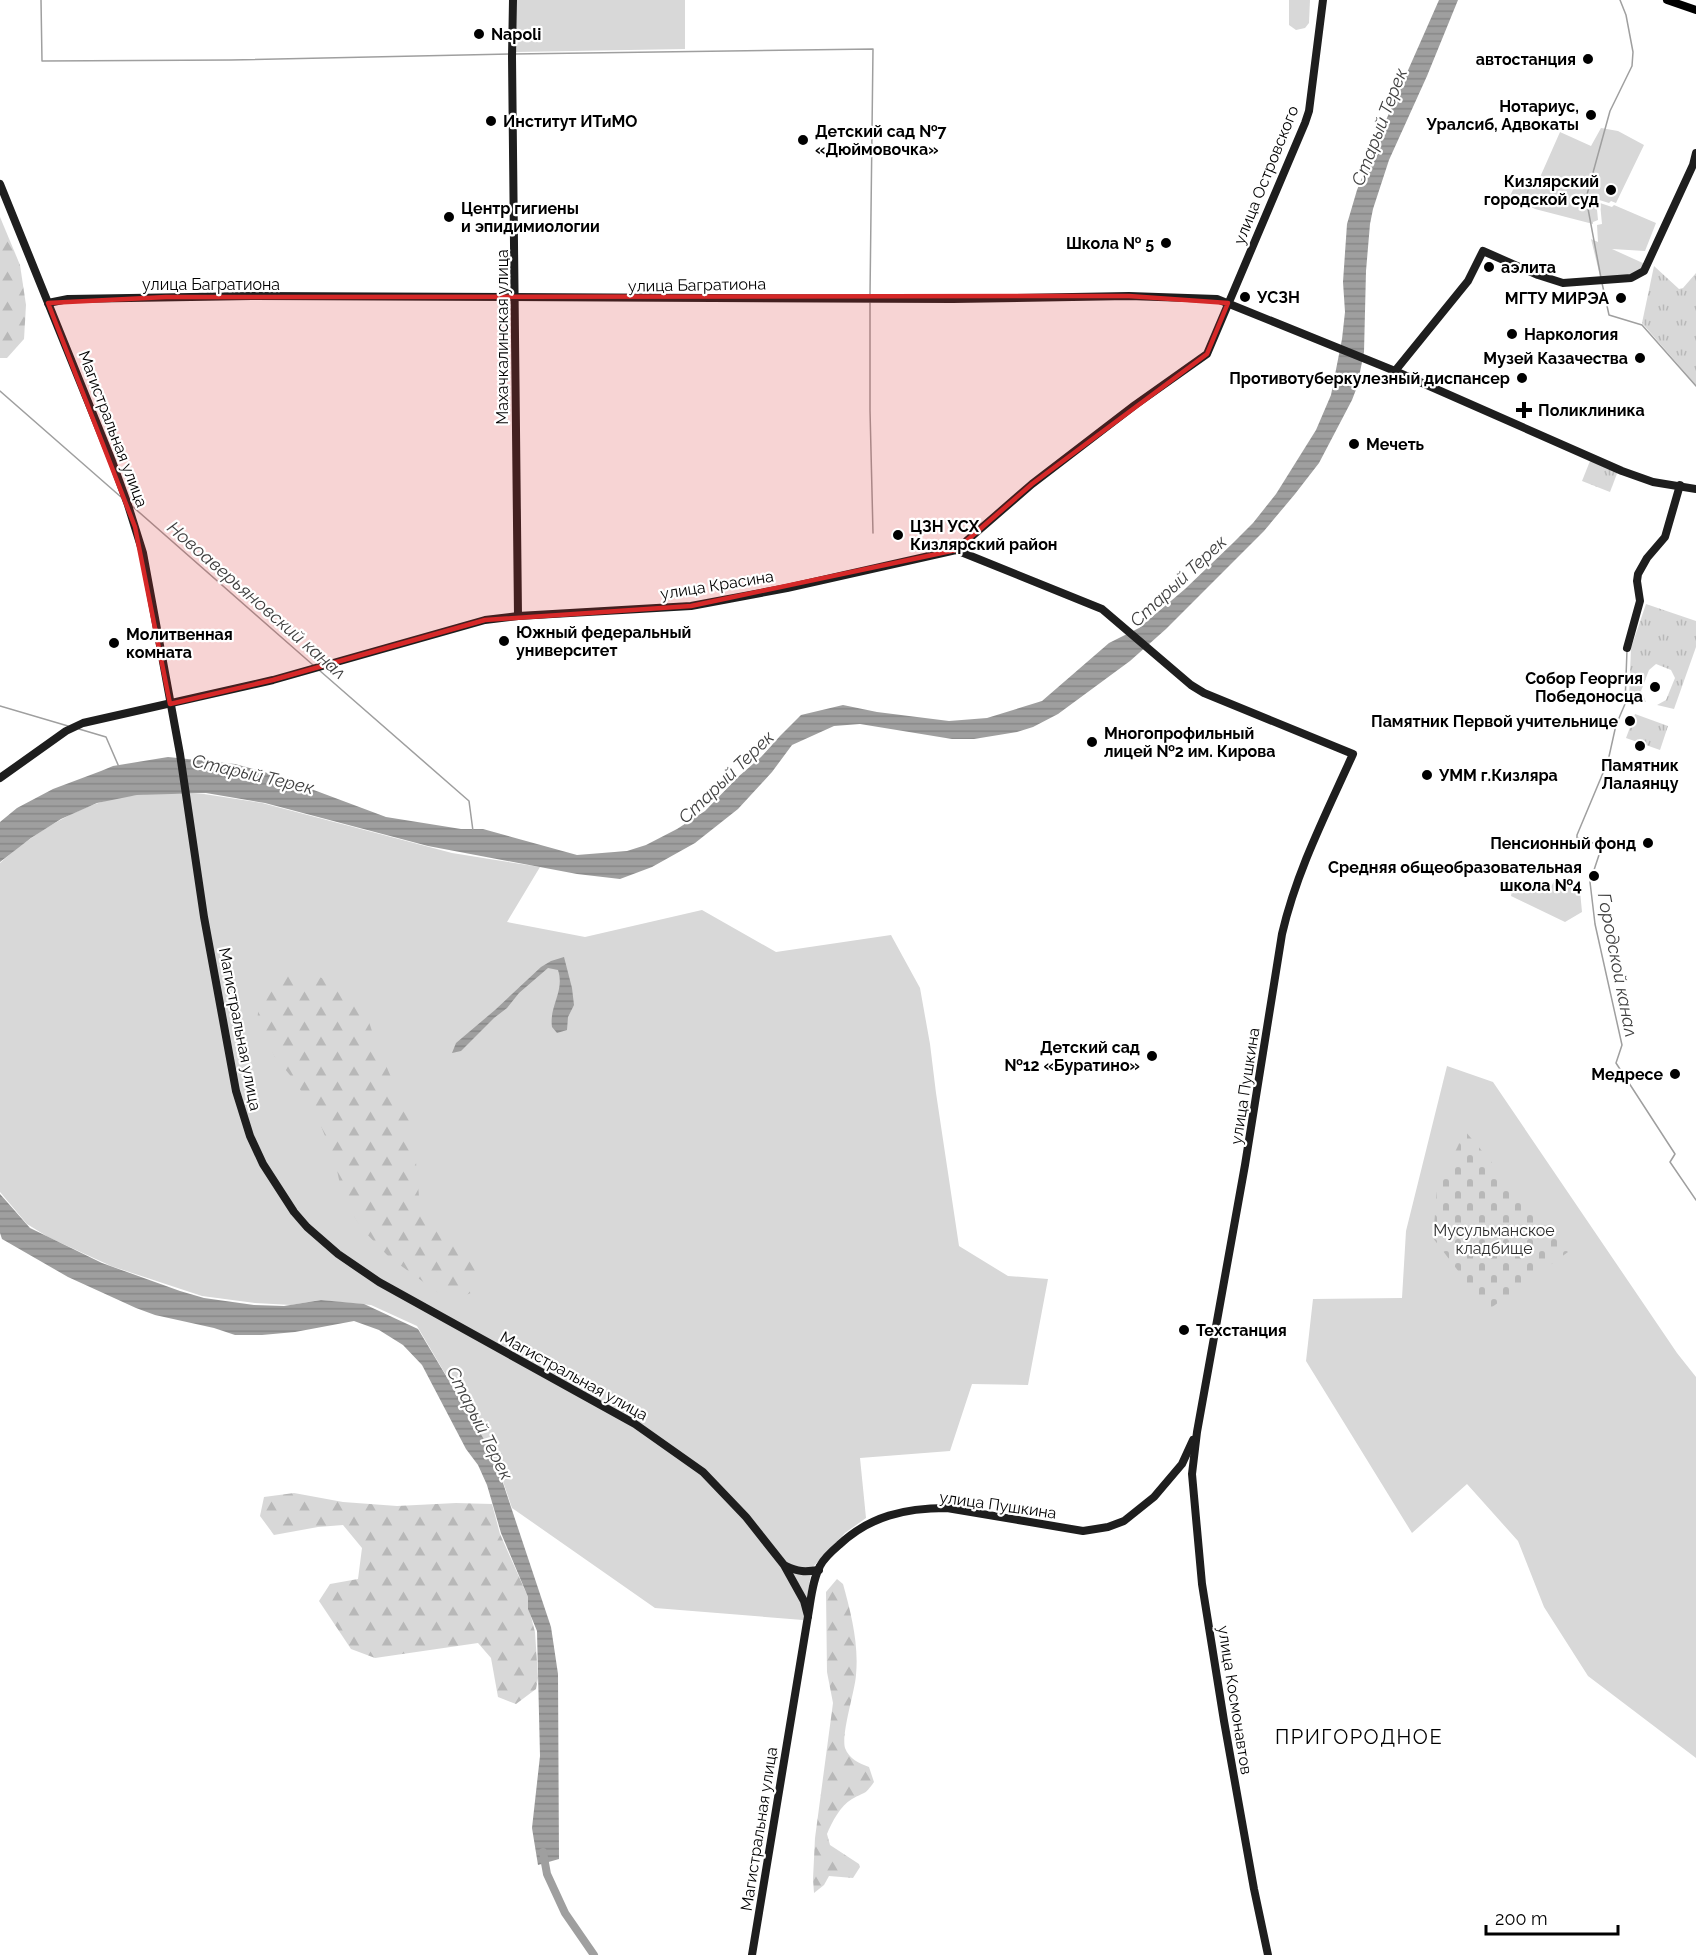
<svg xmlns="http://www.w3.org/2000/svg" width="1696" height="1955" font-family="Raleway,sans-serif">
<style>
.green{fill:#d8d8d8}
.forest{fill:url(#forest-firs)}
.cemetery{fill:url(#cemetery-stones)}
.park{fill:url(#park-tufts)}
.water{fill:url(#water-rules)}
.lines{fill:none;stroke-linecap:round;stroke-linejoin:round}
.stream{stroke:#9f9f9f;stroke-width:1.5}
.river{stroke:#9f9f9f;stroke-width:8}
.secondary{stroke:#1e1e1e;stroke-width:8}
.primary{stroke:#000;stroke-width:8}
.marked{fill:#d62828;fill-opacity:0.2;stroke:#d62828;stroke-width:4.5;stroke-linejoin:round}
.poi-dot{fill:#000;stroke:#fff;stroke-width:2}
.labels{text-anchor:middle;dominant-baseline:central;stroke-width:4.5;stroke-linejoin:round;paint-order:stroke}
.poi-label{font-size:16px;font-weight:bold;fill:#000;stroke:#fff;text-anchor:start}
.street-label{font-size:16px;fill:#000;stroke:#fff}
.park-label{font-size:16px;fill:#2f2f2f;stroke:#fff}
.water-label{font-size:18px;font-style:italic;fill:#404040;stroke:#fff}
.quarter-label{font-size:20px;letter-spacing:1.5px;fill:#000;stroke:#fff}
</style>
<defs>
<pattern id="forest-firs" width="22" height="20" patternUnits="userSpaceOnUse" patternTransform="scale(1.5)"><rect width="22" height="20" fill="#d8d8d8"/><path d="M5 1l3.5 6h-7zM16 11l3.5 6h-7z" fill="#b8b8b8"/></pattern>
<pattern id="cemetery-stones" width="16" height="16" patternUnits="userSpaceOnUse" patternTransform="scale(1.5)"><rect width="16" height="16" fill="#d8d8d8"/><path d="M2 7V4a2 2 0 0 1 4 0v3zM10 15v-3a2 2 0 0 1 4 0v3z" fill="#b8b8b8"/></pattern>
<pattern id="park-tufts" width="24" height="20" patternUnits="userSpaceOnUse" patternTransform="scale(1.5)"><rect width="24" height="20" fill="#d8d8d8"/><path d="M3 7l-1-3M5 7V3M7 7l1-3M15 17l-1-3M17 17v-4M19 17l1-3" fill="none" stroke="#b8b8b8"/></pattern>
<pattern id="water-rules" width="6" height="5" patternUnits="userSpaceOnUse" patternTransform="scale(1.5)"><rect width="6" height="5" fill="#9f9f9f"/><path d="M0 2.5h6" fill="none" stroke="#878787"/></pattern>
</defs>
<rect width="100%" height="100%" fill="#fff"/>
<g class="green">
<polygon points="517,0 685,0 685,49 516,52"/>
<polygon points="1289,0 1310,0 1309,23 1305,28 1296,30 1289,25"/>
<polygon points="1601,128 1618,131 1644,145 1616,203 1611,201 1609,203 1596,199 1598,220 1593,222 1593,224 1535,209 1510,196 1519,177 1537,184 1560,132 1591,146"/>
<path d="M1600,203L1612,207L1614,205L1656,223L1645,251L1612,249L1645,264C1638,281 1616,278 1601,280L1591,239L1598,242L1597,225L1602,224Z"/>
<path d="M154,793L204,794L262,803L452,853L540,867L507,922L585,937L702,910L776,952L891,935L920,988L930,1044L936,1093L959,1246L1008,1276L1048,1279L1028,1385L972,1384L950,1451L860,1458L866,1518L845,1533L812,1568L803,1620L655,1608L512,1508L495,1458L417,1326L371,1305L320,1300L291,1305L255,1303L202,1296L111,1266L48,1237L27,1224L0,1192V863C30,836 69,811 108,800C123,796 139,795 154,793Z"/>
<polygon points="1556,878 1580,891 1582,912 1565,922 1511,896 1514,880 1548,892"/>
<polygon points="1447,1066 1493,1082 1677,1353 1696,1377 1696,1758 1588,1676 1544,1607 1518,1541 1467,1484 1412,1533 1306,1361 1313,1299 1402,1298 1406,1231"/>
</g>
<g class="forest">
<polygon points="0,217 20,265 26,305 24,339 7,358 0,358"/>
<polygon points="275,972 306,972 343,986 364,1007 375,1040 413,1128 420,1208 440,1235 466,1247 483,1270 473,1292 451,1302 389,1257 362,1229 343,1198 335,1161 317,1116 294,1080 275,1057 257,1021 261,989"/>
<polygon points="294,1493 343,1502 397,1506 456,1503 492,1504 500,1534 528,1597 529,1609 535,1632 538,1678 536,1689 516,1704 498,1697 491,1658 478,1643 375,1658 351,1649 319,1601 330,1584 358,1579 362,1548 343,1525 318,1527 274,1535 260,1516 264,1497"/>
<path d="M837,1579L843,1584C851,1613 859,1644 856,1675C855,1691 841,1734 845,1748C849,1759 859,1763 869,1767L874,1782C864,1796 866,1791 852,1799C840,1806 832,1822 827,1834L830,1845L859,1864L860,1867L853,1878L829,1876L824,1885L814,1893L813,1879L815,1838L833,1703L827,1672L826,1592Z"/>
</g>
<polygon class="cemetery" points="1465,1131 1568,1252 1488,1310 1433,1238 1437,1190"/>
<g class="park">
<polygon points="1654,266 1679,289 1683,288 1696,273 1696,385 1642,323"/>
<polygon points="1590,461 1618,471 1610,492 1582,481"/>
<polygon points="1646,604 1696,621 1696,647 1674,709 1657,705 1666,700 1675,678 1671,670 1656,664 1649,670 1641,691 1646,702 1629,698 1631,648"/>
<polygon points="1635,714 1668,726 1660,750 1626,738"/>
</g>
<g class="water">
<polygon points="1439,0 1458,0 1427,76 1389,160 1373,209 1370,224 1366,271 1364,352 1357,387 1352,400 1319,463 1295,494 1264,531 1166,629 1130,661 1058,714 1033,727 1017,732 974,739 952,739 860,724 834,726 792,745 772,772 738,809 695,843 652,867 620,879 577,874 428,846 265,803 206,793 137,795 97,803 61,819 31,838 0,862 0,822 17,808 53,789 101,771 113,766 168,757 235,764 271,774 386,817 461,829 483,829 577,855 627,851 646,845 677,829 705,811 738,777 761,757 780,736 801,715 843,705 877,712 949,721 987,718 1042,701 1109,643 1139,628 1185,589 1233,543 1253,523 1276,494 1316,430 1331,395 1342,339 1345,312 1343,282 1347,224 1357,190 1379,136"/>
<path d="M564,957L572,988L574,1005L568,1017L567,1030L557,1033L552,1027C549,1005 565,992 558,970L548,968L519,993L507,1008L494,1018L461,1051L452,1053L456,1043L495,1010L541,967L551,961Z"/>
<polygon points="0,1194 30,1228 102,1263 180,1291 204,1298 254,1305 284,1306 321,1300 364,1304 418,1329 494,1456 551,1627 558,1674 559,1859 538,1865 532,1828 540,1756 537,1631 528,1609 528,1597 501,1533 487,1485 478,1465 466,1449 422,1365 403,1345 379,1330 354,1321 295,1332 262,1335 235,1335 214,1328 155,1315 136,1308 68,1277 2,1239 0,1233"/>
</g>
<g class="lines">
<g class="stream">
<polyline points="41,0 42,61 231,60 510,54"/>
<polyline points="514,54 873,49 870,295"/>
<polyline points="1601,278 1586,198 1610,111 1632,66 1633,52 1626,15 1620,0"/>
<polyline points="1602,283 1609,315 1642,325 1696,386"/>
<polyline points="870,303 870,410 873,533"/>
<polyline points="0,391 121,497"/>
<polyline points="132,506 313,665"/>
<polyline points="319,670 469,801 473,831"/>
<polyline points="0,706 68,726"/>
<polyline points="79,729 106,737 119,767"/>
<polyline points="1602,846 1577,838 1577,835 1608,761 1616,725 1625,704 1627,650"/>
<polyline points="1600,852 1590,882 1595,924 1622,1045 1616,1063 1675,1154 1670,1162 1696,1200"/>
</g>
<polyline class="river" points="543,1852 547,1874 565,1913 594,1955"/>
<g class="secondary">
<polyline points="513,0 512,57 518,616"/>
<polyline points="0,184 112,461 128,505 143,553 180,754 204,917 236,1091 250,1136 263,1164 294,1212 307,1227 338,1254 379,1282 635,1424 703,1472 746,1517 784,1565 804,1601 808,1616"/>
<polyline points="48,303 68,299 252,296 953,299 1129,296 1217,299 1395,371 1622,471 1653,482 1696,489"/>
<polyline points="1395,371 1468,281 1483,251 1538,275 1563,283 1631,278 1644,271 1693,165 1696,153"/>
<path d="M956,550L1102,609L1191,685L1204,693L1353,754C1326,814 1297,870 1282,934L1245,1165L1197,1432L1192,1474L1202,1584L1224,1721L1254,1889L1268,1955"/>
<polyline points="1627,648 1640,601 1637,581 1638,574 1647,558 1665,537 1680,485"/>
<polyline points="0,778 66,731 83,723 273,680 485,620 518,616 691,606 787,588 956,550 1032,484 1135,405 1207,354 1305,123 1309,111 1323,0"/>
<path d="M786,1566C798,1572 805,1572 819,1570"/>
<path d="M752,1955L808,1616C811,1600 812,1581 820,1566C824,1558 832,1551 839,1545C870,1516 905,1508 947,1508L1083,1531L1108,1527L1124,1521L1154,1497L1182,1464L1193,1440"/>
</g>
<polyline class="primary" points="1667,0 1696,10"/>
</g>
<path class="marked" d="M1129,296L1228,303L1207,354L1032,484L956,550L691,606L485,620L273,680L170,704L135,527L48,303L166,297Z"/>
<g class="poi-dot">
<circle cx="479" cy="34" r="6"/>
<circle cx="1588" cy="59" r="6"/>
<circle cx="1591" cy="115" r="6"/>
<circle cx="491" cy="121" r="6"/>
<circle cx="803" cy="140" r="6"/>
<circle cx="1611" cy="190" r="6"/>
<circle cx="449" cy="217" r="6"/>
<circle cx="1166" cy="243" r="6"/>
<circle cx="1489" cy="267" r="6"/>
<circle cx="1245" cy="297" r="6"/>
<circle cx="1621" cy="298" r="6"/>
<circle cx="1512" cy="334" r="6"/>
<circle cx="1640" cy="358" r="6"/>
<circle cx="1522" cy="378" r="6"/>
<path d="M1521 401h6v6h6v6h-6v6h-6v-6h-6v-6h6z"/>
<circle cx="1354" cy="444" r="6"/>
<circle cx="898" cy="535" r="6"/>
<circle cx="504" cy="641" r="6"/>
<circle cx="114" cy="643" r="6"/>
<circle cx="1655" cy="687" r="6"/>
<circle cx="1630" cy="721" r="6"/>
<circle cx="1092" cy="742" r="6"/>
<circle cx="1640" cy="746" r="6"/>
<circle cx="1427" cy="775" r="6"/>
<circle cx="1648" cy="843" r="6"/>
<circle cx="1594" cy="876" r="6"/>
<circle cx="1152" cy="1056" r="6"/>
<circle cx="1675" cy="1074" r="6"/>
<circle cx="1184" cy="1330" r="6"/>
</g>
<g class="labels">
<g class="poi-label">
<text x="491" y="34">Napoli</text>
<text x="1576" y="59" text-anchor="end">автостанция</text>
<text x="1579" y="106" text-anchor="end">Нотариус,<tspan x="1579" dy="18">Уралсиб, Адвокаты</tspan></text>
<text x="503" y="121">Институт ИТиМО</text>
<text x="815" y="131">Детский сад №7<tspan x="815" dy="18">«Дюймовочка»</tspan></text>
<text x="1599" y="181" text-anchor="end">Кизлярский<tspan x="1599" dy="18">городской суд</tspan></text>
<text x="461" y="208">Центр гигиены<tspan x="461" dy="18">и эпидимиологии</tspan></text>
<text x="1154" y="243" text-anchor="end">Школа № 5</text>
<text x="1501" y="267">аэлита</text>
<text x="1257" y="297">УСЗН</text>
<text x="1609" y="298" text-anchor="end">МГТУ МИРЭА</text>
<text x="1524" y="334">Наркология</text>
<text x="1628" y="358" text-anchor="end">Музей Казачества</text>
<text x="1510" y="378" text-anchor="end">Противотуберкулезный диспансер</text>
<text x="1538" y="410">Поликлиника</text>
<text x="1366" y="444">Мечеть</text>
<text x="910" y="526">ЦЗН УСХ<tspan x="910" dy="18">Кизлярский район</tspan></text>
<text x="516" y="632">Южный федеральный<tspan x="516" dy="18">университет</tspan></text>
<text x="126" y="634">Молитвенная<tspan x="126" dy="18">комната</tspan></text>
<text x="1643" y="678" text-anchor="end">Собор Георгия<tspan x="1643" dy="18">Победоносца</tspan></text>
<text x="1618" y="721" text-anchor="end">Памятник Первой учительнице</text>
<text x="1104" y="733">Многопрофильный<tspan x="1104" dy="18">лицей №2 им. Кирова</tspan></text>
<text x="1640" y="765" text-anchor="middle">Памятник<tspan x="1640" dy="18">Лалаянцу</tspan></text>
<text x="1439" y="775">УММ г.Кизляра</text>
<text x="1636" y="843" text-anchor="end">Пенсионный фонд</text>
<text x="1582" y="867" text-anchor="end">Средняя общеобразовательная<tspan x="1582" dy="18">школа №4</tspan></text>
<text x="1140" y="1047" text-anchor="end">Детский сад<tspan x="1140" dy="18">№12 «Буратино»</tspan></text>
<text x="1663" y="1074" text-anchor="end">Медресе</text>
<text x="1196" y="1330">Техстанция</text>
</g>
<g class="street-label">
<text transform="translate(1266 175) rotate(-68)">улица Островского</text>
<text x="211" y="284">улица Багратиона</text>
<text transform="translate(697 285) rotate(-1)">улица Багратиона</text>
<text transform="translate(502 337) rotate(-90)">Махачкалинская улица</text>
<text transform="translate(113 429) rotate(69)">Магистральная улица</text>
<text transform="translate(717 585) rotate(-9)">улица Красина</text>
<text transform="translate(240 1029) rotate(79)">Магистральная улица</text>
<text transform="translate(1245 1086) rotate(-81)">улица Пушкина</text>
<text transform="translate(574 1376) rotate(29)">Магистральная улица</text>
<text transform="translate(998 1505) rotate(8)">улица Пушкина</text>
<text transform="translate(1235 1700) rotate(81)">улица Космонавтов</text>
<text transform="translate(759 1829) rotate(-81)">Магистральная улица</text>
</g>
<g class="park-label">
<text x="1494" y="1230">Мусульманское<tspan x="1494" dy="18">кладбище</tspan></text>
</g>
<g class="water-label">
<text transform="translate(1379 127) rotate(-69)">Старый Терек</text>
<text transform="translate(1178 581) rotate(-43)">Старый Терек</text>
<text transform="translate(257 600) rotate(41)">Новоаверьяновский канал</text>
<text transform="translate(253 774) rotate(13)">Старый Терек</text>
<text transform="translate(726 777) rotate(-44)">Старый Терек</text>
<text transform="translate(1618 965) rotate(79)">Городской канал</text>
<text transform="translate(480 1423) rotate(63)">Старый Терек</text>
</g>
<g class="quarter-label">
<text x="1359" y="1737">ПРИГОРОДНОЕ</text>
</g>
</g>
<path d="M1486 1925v9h132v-9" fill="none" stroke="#000000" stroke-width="3"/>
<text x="1495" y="1925" font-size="18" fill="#000000" stroke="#ffffff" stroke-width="4.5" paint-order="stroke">200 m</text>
</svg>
